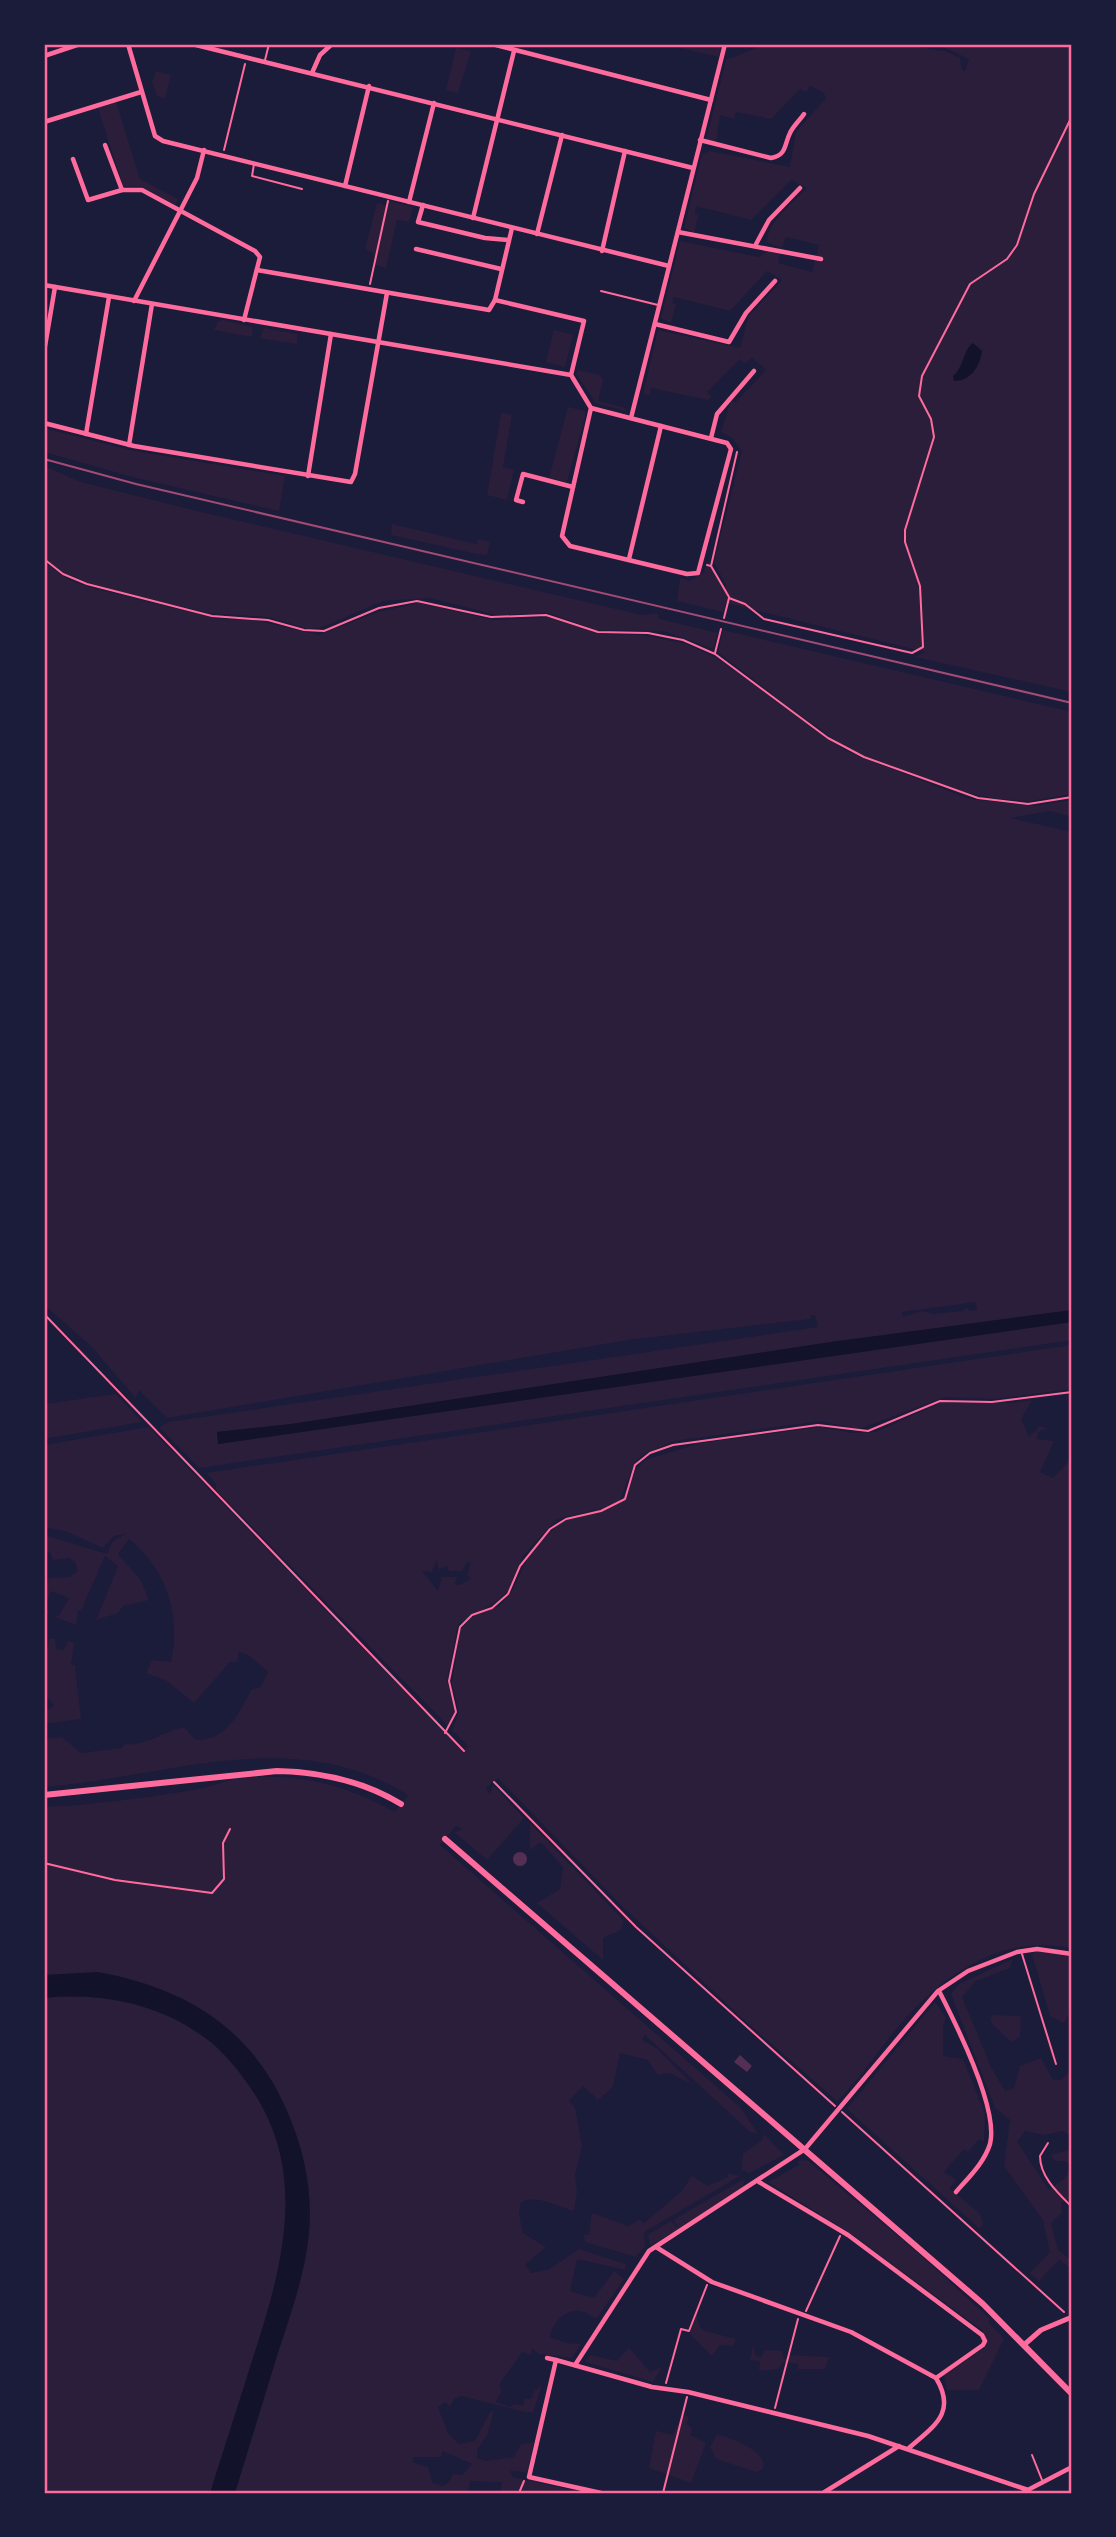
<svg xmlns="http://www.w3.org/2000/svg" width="1116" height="2537" font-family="'Times New Roman',serif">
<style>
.green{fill:#2a1e3b;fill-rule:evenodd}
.water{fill:#12122b}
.building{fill:#542f53}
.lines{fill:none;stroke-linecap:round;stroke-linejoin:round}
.path{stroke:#ff6b9d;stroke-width:2}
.service{stroke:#ff6b9d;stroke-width:2}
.minor{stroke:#ff6b9d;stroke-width:4.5}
.tertiary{stroke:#ff6b9d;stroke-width:5}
.primary{stroke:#ff6b9d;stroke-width:6}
.rail{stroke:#a44b75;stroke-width:2}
.neatline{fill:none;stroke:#ff6b9d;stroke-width:2.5}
</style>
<rect width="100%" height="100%" fill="#1b1b3a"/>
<g class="green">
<polygon points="663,44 722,44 719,57"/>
<path d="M766,44H898L945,51L960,58L962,70L965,71L969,59L945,48L923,44H1072V692L915,657L925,652L726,603L723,612L677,601L680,578L690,581L704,572L707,561L725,591L726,585L714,562L742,451L732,438L721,432L731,401L736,402L766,370L752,358L745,363L740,359L707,392L712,397L708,400L651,388L650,395L643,394L658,330L740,348L749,316L782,280L767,271L730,311L674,297L672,303L676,304L671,323L661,318L680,241L759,257L769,250L781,252L778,263L812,272L819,245L786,237L782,248L767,242C767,222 794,202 807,188L791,180L751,220L696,206L695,214L698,215L694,233L684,228L702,154L710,151L790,167L796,132L826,98L823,92L810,86L806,92L800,89L771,119L736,112L734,119L720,115L716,142L706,140L726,60Z"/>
<polygon points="456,48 471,51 458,93 446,90"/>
<polygon points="156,71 171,75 165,99 157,96 152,82"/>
<polygon points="116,102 140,179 178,199 175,205 141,186 123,186 98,108"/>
<polygon points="389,201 413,207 409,222 397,220 386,268 375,265 373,253 365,249 377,203 388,206"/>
<polygon points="223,320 252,327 252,337 214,330 218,321"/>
<polygon points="264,328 297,334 297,344 260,338"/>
<polygon points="554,330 573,335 565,367 546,362"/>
<polygon points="578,370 600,375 603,380 598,401 626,408 625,411 596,403 576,374"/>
<polygon points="568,407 585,411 585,417 567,482 549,478"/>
<polygon points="501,413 512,415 503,467 514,470 507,500 487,495"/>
<polygon points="44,428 134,451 285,476 279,511 136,478 44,452"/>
<polygon points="44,466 81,482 197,511 642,615 657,613 659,619 718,633 713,649 664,631 597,630 548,613 496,615 430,598 383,601 323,627 308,629 268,617 210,613 108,590 61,572 44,559"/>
<polygon points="392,524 476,544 478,539 490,542 487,555 477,554 391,535"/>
<path d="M44,562L69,580L96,589L218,619L254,620L319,635L378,612L419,603L494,620L552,617L603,634L643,635L686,644L717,658L844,750L969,799L1034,806L1072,800V817L1050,811L1011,818L1072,832V1310L831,1342L291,1424L217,1432L219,1444L1019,1328L1072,1322V1340L199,1468L159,1427L169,1422L818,1327L815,1315H811L810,1319L628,1340L167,1418L139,1390L136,1398L91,1346L44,1305ZM976,1302L977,1310L970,1311L966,1307L963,1311L933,1314L922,1311L903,1317L902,1312Z"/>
<polygon points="723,630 1072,712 1072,794 1030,801 997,799 952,789 863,755 845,747 789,707 718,652"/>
<path d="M1072,1345V1389L995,1399L945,1397L859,1429L820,1421L674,1441L644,1454L635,1462L620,1500L607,1507L557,1519L523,1556L509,1589L497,1601L458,1624L447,1681L455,1711L448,1726L216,1490V1484L206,1473ZM437,1560L438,1569L447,1566L449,1571H462L467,1562L471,1563L467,1574L471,1579L459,1585L455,1584L457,1577H442L438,1591L422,1571L432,1572Z"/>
<polygon points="116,1394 142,1422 44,1439 44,1404"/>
<path d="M1032,1400L1021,1419L1029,1437L1040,1426L1047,1428L1038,1432L1037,1439L1054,1441L1040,1472L1053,1478L1072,1458V1948C997,1933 937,1979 892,2034C874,2056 858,2082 837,2101L743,2019L622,1906L498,1778L486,1788L490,1795L493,1785L524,1818L487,1860L454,1832L463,1829L456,1826L440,1845L741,2108L758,2134L750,2132L645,2035L642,2040L655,2047L692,2084L670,2073L658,2075L648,2060L620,2053L613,2087L598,2100L583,2086L569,2101L575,2107L582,2146L575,2175L577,2192L574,2211C559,2207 534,2194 521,2202L519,2214L523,2233L546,2247L525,2265L531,2273L548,2270L579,2249L625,2264V2270L577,2259L570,2291L594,2298L614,2271L624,2279L597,2318C591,2316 586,2312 580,2311C565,2309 552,2324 550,2337L566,2343L581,2344L572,2358L539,2354L532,2348L531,2355L522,2352L499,2385L502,2391L496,2402L509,2407L516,2404L523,2406L525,2399H531L535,2390L542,2385L533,2412H525L461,2396L454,2399L450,2407L445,2402L438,2407L448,2433L459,2444L475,2441L490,2412L494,2411L487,2436L477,2450V2458L486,2461L514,2457L521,2444L534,2442L527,2472L510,2471L513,2477L587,2493H500L502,2482L470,2481L468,2493H44V1807C93,1805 144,1798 193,1790C207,1788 221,1782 235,1779C292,1771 345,1784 395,1812L408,1795C293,1723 169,1777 44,1787V1739L62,1737L81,1753L122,1748L125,1744C144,1748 176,1725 184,1728C188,1730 192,1737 196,1740C229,1740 239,1711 252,1689L260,1688L268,1672L248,1655L239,1652L237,1662H230L194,1703L167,1681L146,1673L152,1660L171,1662C181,1615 167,1570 129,1539L118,1554L140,1579L149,1600L123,1606L118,1613L96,1620L118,1566L105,1556L81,1611L78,1610L76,1625L53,1616H59L69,1598L51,1591L44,1609L49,1611L48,1615L44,1614V1590L49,1578L70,1577L78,1571L75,1562L69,1558L53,1560L50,1552L44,1553V1535L107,1554L112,1542L127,1533L114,1536L103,1548L65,1531L44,1527V1445L149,1427L463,1752L468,1746L452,1730L459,1713L452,1683L460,1630L471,1617L499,1606L511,1593L531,1551L561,1522L620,1502L628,1491L635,1471L645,1460L701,1443L819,1427L852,1433L876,1432L940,1403H1014ZM443,2451L472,2464L462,2475L453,2474L449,2482L443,2486L433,2483L428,2467L412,2462L414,2457H441Z"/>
<polygon points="49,1638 55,1639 56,1649 64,1650 68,1641 74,1643 71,1665 75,1665 81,1719 44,1724 44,1710 52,1708 54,1704 44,1695 44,1647 48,1647"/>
<polygon points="530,1823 624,1921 621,1930 603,1938 603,1960 537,1903 560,1889 563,1867 541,1842 530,1850"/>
<polygon points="1035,1951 1072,1957 1072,2009 1064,2023 1050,2016 1032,1954"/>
<polygon points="1013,1959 1010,1968 976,1981 962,1997 991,2067 1005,2091 1014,2088 1020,2066 1041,2058 1053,2080 1061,2080 1072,2069 1072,2135 1062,2131 1044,2135 1025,2131 1017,2142 1049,2190 1065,2178 1071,2167 1066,2161 1055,2161 1051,2155 1072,2149 1072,2197 1061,2203 1062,2213 1051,2223 1058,2250 1072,2261 1072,2269 1059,2260 1039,2281 1030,2273 1050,2252 1043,2220 1004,2166 1010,2120 995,2108 951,1994 959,1984"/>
<polygon points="935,2002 946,2018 943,2025 943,2056 963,2059 985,2114 984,2142 979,2139 968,2152 964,2149 944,2172 956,2180 949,2188 980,2214 983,2224 980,2229 847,2109"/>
<polygon points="994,2015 1021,2016 1020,2037 1011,2042 993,2025 990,2018"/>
<polygon points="764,2134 784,2155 749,2173 742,2170 743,2154 762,2140"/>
<polygon points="807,2160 918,2253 990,2319 988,2322 1004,2339 979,2390 947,2390 944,2375 986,2347 987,2340 982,2330 850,2233 768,2182 799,2165 798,2161"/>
<polygon points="727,2173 740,2176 644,2232 645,2246 636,2257 585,2242 584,2235 589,2235 592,2213 628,2226 639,2220 644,2223 681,2192 692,2176 707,2186 728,2177"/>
<polygon points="744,2179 743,2189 679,2228 673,2220"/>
<polygon points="671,2221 679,2229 650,2246 648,2235"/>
<polygon points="697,2313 699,2326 705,2331 736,2339 733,2346 720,2345 712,2356 690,2334"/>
<polygon points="753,2344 756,2356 761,2357 765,2350 782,2351 784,2360 790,2355 829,2357 825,2369 798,2369 798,2364 784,2362 778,2369 759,2371 760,2361 750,2360"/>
<polygon points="629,2348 650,2372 662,2367 653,2382 585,2362 591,2355 617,2361"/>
<polygon points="682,2415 689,2416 687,2424 692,2429 690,2435 706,2443 691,2483 649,2468 656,2431 673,2435"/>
<path d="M717,2434C733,2439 768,2451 763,2469L756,2472L716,2459L710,2447Z"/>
</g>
<g class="water">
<path d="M973,343L982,351C980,366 971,381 954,381L953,376C964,367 963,350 973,343Z"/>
<polygon points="1072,1310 1072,1322 218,1444 217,1432 291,1424 831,1342"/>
<path d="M98,1972C196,1990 263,2037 296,2134C307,2166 312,2199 309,2233C305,2275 290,2316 277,2356C263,2402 249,2447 235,2493H210C223,2451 237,2409 250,2367C280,2275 310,2179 254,2093C242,2075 229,2058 213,2044C165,2005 105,1992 44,1998V1975Z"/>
</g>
<g class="building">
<circle cx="520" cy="1859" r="7"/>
<polygon points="740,2055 752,2066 747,2072 734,2062"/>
</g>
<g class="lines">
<g class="path">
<polyline points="224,150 245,64"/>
<polyline points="370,284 388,201"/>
<polyline points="44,559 63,574 87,584 212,616 268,620 304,630 324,631 379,608 417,601 491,617 546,615 598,632 648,633 683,640 715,654 828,738 864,757 978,798 1028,804 1072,797"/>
<polyline points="707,565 711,566 729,597"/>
<polyline points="711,566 737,452"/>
<polyline points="724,618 729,598 745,604 764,619 912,653 923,647 920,586 905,542 905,530 934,437 931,419 919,396 922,376 970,284 1007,259 1017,245 1034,194 1072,116"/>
<polyline points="715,653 721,629"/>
<polyline points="44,1314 464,1751"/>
<polyline points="445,1733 456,1712 449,1681 460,1627 472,1615 492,1608 508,1594 520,1566 550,1529 566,1519 601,1511 625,1499 635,1465 650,1453 673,1445 818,1425 868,1431 940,1401 992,1402 1072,1392"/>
<polyline points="494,1782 636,1927 835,2106"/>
<polyline points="44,1863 115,1880 212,1893 224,1879 223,1843 230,1829"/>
<polyline points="842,2112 1064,2312"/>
<polyline points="806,2311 840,2236"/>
<polyline points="666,2383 681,2329 689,2331 707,2285"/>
<polyline points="775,2408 798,2319"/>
<polyline points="519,2493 524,2481"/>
<polyline points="663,2493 687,2397"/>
</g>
<g class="service">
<polyline points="265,60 269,44"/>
<polyline points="254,164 252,176 302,189"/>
<polyline points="601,291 658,305"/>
<polyline points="1022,1954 1056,2064"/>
<path d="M1048,2143L1040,2156C1040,2177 1058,2193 1072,2207"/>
<polyline points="1032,2455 1042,2480"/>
</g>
<g class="minor">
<polyline points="128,44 155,136 163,141 669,266"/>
<polyline points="192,44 693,168"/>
<polyline points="492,44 711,100"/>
<polyline points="44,56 80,44"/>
<polyline points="312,73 320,55 332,44"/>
<polyline points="44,122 141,92"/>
<path d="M700,140L771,158C787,155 784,145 790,133C793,126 800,120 804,114"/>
<polyline points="105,145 122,190"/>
<polyline points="73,159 88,200 122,190 142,190 255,251 260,257 244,320"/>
<polyline points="345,186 369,86"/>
<polyline points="409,202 434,103"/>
<polyline points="423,205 418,222 485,238 508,240"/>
<polyline points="473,218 514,51"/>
<polyline points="678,232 821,259"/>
<polyline points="537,234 562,135"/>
<polyline points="755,246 769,220 800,188"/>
<polyline points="416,249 501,269"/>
<polyline points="602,251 625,151"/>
<polyline points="257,270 489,310 495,300 584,321 571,375"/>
<polyline points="44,285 571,375 591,408 727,443 731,449 698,573 687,574 570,546 562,536 591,408"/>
<polyline points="495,300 512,228"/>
<polyline points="134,301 197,178 204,150"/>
<polyline points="655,324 729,342 746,313 775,281"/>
<polyline points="44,352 55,287"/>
<polyline points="631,418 725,44"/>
<polyline points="44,423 134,446 351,482 355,474 387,293"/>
<polyline points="86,434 109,297"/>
<polyline points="711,438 717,414 754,371"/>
<polyline points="129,445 152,304"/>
<polyline points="308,476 331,334"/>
<polyline points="523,502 516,500 523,474 573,487"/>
<polyline points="629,559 661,426"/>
<path d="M939,1991C956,2024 999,2109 990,2144C984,2163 969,2177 956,2192"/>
<path d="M759,2182L848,2235L982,2335L985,2341L983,2345L936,2378C957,2413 934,2426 909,2448"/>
<polyline points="656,2247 712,2282 851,2332 936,2378"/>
<polyline points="547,2358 556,2360"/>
<polyline points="575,2365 649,2251 805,2149 938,1991 968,1971 1017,1952 1037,1949 1072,1954"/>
<polyline points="601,2493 529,2477 556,2360 652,2387 688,2392 868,2436 1028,2490"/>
<polyline points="823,2493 899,2446"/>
<polyline points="1022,2493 1072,2467"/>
</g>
<polyline class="tertiary" points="1025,2344 1041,2330 1072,2317"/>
<g class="primary">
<path d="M44,1795L277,1771C322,1772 363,1781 401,1804"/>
<polyline points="445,1839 983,2304 1072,2394"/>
</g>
<polyline class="rail" points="44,459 136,484 1072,703"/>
</g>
<rect width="1116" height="2537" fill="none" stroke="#1b1b3a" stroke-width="91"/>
<rect x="46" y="46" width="1024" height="2446" class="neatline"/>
</svg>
